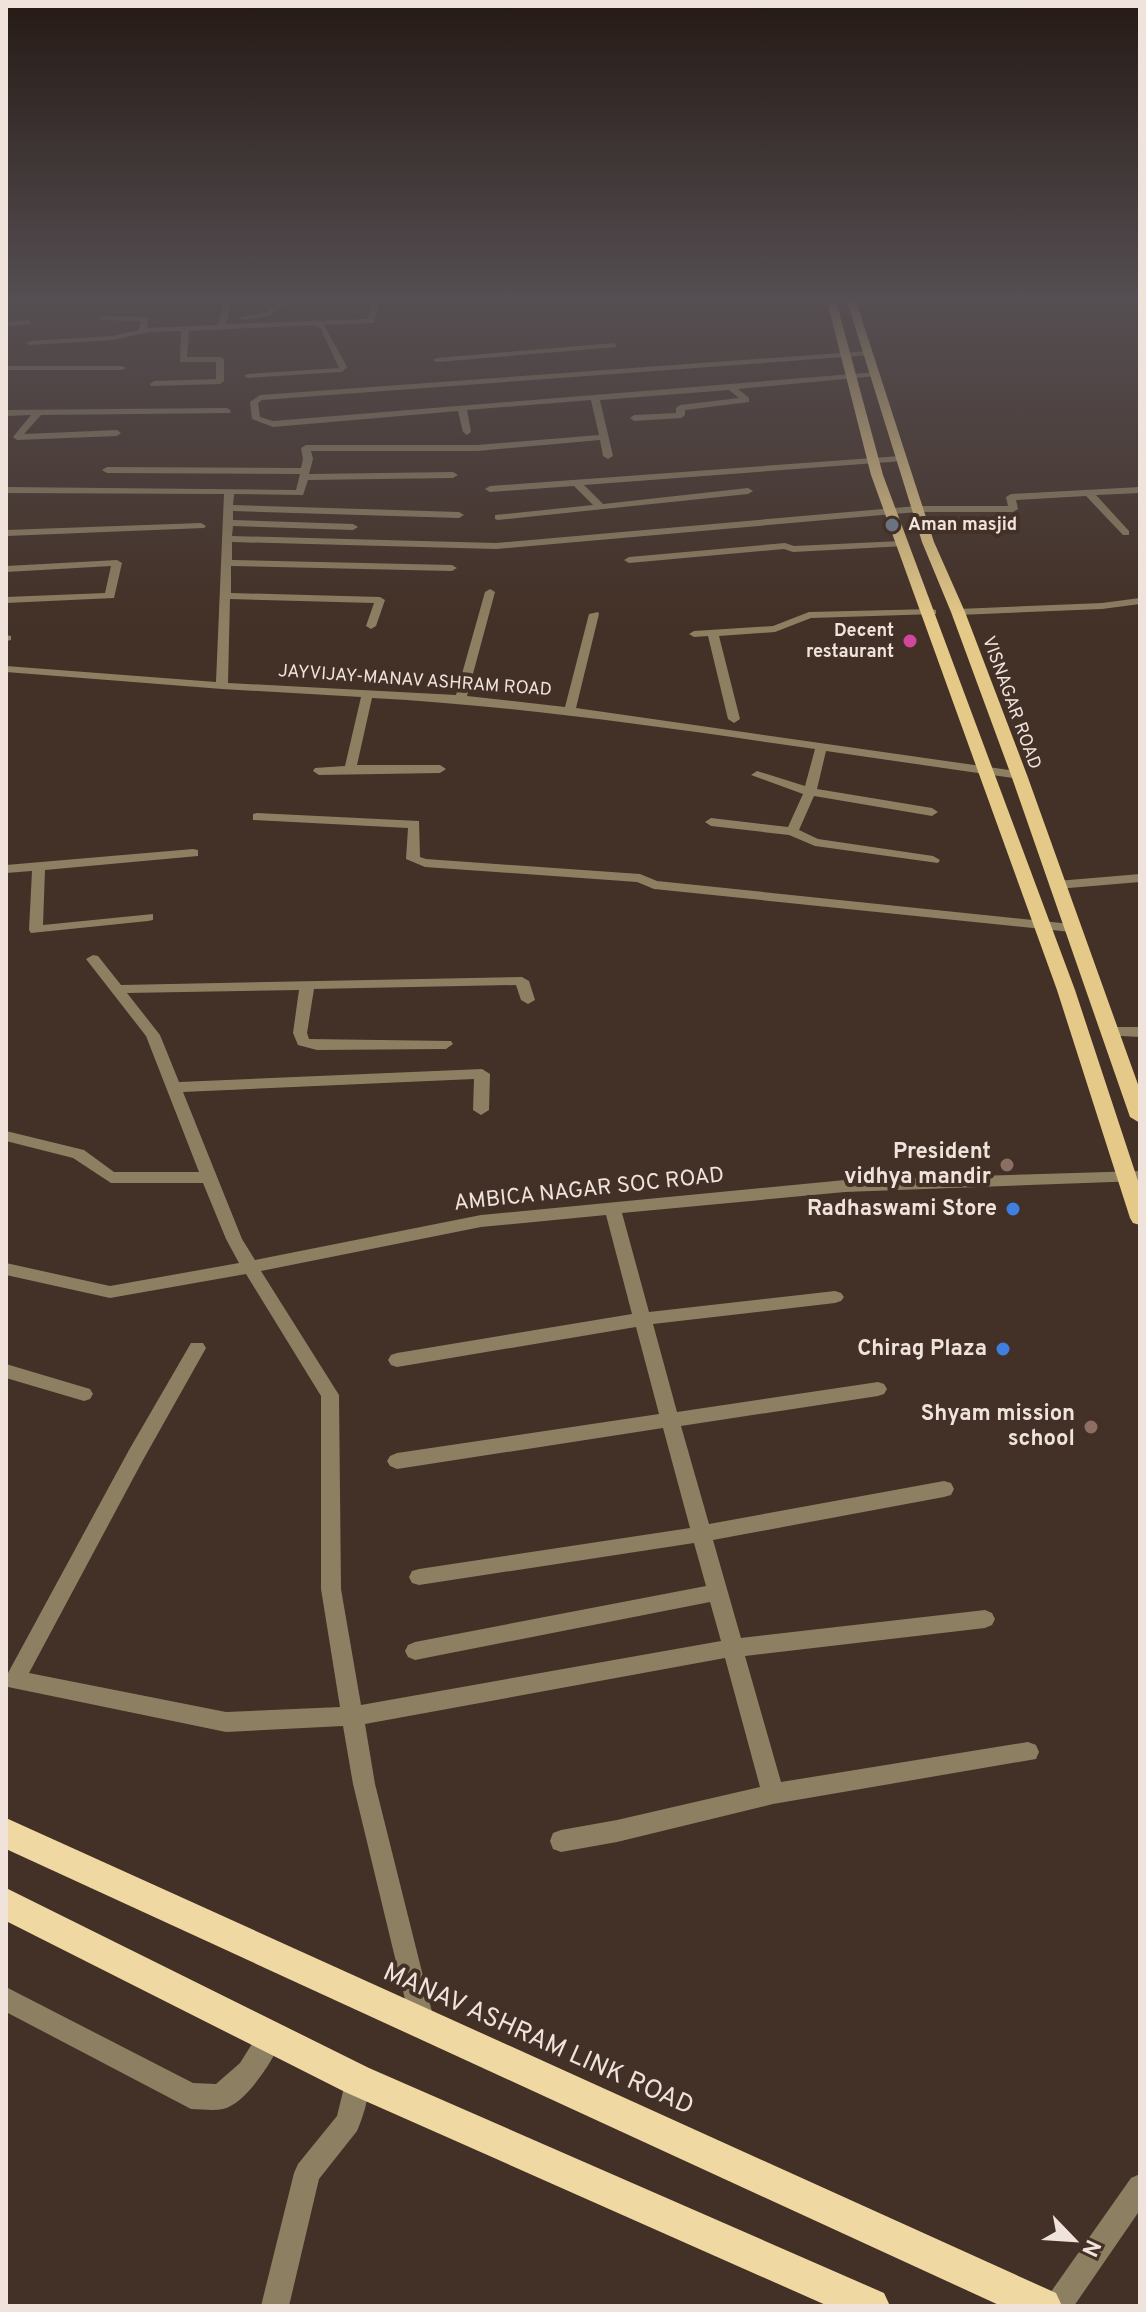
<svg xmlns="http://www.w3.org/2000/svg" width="1146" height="2312" font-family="Overpass,sans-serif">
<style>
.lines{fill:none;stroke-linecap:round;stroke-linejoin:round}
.minor{fill:#8d7f61;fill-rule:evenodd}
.primary{fill:#e5c988;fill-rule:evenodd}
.trunk{fill:#f0d8a2;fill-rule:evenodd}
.worship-dot{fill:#6b7280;stroke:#433026;stroke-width:3}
.hotel-dot{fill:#d1479c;stroke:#433026;stroke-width:3}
.education-dot{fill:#8d6e63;stroke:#433026;stroke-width:3}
.shop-dot{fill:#3f7fe0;stroke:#433026;stroke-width:3}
.labels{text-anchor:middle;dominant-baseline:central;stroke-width:8;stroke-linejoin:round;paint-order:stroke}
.far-poi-label{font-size:18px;font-weight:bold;fill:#efe3dc;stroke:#433026;text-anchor:start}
.far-street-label{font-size:18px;fill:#efe3dc;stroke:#433026}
.poi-label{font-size:22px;font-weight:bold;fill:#efe3dc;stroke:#433026;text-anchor:end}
.street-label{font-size:22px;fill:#efe3dc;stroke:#433026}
.near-street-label{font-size:26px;fill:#efe3dc;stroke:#433026}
</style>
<rect width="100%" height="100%" fill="#433026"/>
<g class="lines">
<g class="minor">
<polygon points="224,301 232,301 226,324 368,319 372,301 380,301 374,323 324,325 347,367 342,372 248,378 244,376 248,374 339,368 321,329 314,325 189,331 187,357 220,357 224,359 224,381 220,384 151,386 150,384 154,381 216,379 216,362 180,362 181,331 149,332 112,340 30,345 26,343 30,341 112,336 139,330 141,321 99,320 102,316 148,317 147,328 218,325"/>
<polygon points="280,301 288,301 270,316 243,320 239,318 265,312"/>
<polygon points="29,320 32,324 6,326 6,322"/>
<polygon points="614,343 617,347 437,362 433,360 437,358"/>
<path d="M868,351L871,355L262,400L258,403L260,417L273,421L877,372L881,374L877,376L738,389L749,398V402L685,410V415L681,418L634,421L630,418L634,415L676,413V408L680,405L739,398L729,390L600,400L613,456L608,459L603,456L600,440L477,451H311L313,459L309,474L453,472L458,475L453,478L308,480L303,495L234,494L233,505L459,512L464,515L459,518L233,511V520L353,524L358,527L353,530L233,526L232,536L496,543L917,506H1008L1006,497L1011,494L1140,487V493L1096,495L1129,531V535H1123L1086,496L1016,500L1018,509L1013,512H917L496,549L232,542V560L452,565L457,568L452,571L231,566V593L380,597L385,600L376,626L371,629L366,626L374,603L230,599L228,683L456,695L485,592L490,589L495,592L467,696L565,707L589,614L598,612L599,614L576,708L1023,772L1025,775L1019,779L826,751L817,789L932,808L938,812L932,816L814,796L799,830L818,839L933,856L940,860L938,863L815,846L789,835L711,826L705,822L711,818L788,827L803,794L751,775L757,771L805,786L815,749C667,728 521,706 372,698L357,765H440L446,769L440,773L319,775L313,771L315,768L345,766L361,697L222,689L6,672V666L216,682L224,494L6,493V487L296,490L300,474L107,473L102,470L107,467L301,468L303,459L301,448L306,445H477L599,435L591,400L467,410L471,432L467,435L463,432L458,411L273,427L252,419L250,402L260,395Z"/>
<polygon points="6,366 122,366 126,368 122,370 6,370"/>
<polygon points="227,408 231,411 230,413 41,415 24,434 117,430 121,433 117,436 17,440 13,437 31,415 6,416 6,410"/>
<polygon points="900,456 905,459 903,461 584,485 603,504 748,488 753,491 748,494 498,520 495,519 495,515 593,505 574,486 490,492 485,489 490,486"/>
<polygon points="201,523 206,526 204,528 6,536 6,530"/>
<polygon points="901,541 906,544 905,546 793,552 784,549 629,563 624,560 629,557 785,543 794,546"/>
<polygon points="117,560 122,563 114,598 6,603 6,597 105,593 111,566 6,572 6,566"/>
<polygon points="1140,598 1140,604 1102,609 958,615 953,612 958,609 1102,603"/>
<polygon points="932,609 936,610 936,614 811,618 775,632 719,636 740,719 734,723 728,719 708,636 694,637 689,634 694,631 773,626 809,612"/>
<polygon points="6,635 11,636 11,640 6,641"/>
<polygon points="257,813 419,821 420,857 426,859 640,874 657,881 1071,924 1078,928 1071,932 654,889 637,882 425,867 406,859 408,828 253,820 253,814"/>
<polygon points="193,849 198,850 198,856 45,870 43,925 153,914 153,920 148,921 31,933 29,930 32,871 6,873 6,865"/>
<polygon points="1140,874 1140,882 1057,889 1050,885 1057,881"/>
<path d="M93,955L98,956L121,985L522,977L529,981L535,1000L528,1004L521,1000L516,985L314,989L307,1033L309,1039L451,1041L453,1044L446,1049L317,1050L298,1045L293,1033L299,990L127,993L160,1035L179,1082L482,1069L490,1074L489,1110L481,1115L473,1110L474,1079L183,1092L242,1239L255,1260L481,1215L845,1180L1140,1171V1181L845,1192L622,1213L649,1312L835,1291L841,1293L844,1297L841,1301L835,1303L653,1324L677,1412L878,1382L884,1384L887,1389L884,1394L878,1396L681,1426L709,1524L944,1481L951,1483L954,1489L951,1495L944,1497L713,1540L741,1638L985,1610L992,1613L995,1619L992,1625L985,1628L745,1656L781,1782L1028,1742L1036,1745L1039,1752L1036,1759L773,1804L617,1842L561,1852L553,1849L550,1841L553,1833L561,1830L617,1820L760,1787L725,1658L365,1724L375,1784L435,2024L432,2033L423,2036L414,2033L411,2024L353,1784L343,1726L226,1732L8,1687V1673L129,1450L191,1343H203L206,1348L143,1460L29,1673L226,1712L340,1707L321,1589V1396L246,1274L110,1298L6,1275V1263L110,1286L239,1263L226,1239L203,1183H111L73,1158L6,1141V1131L84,1150L114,1172H199L146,1036L86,959ZM606,1215L632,1314L397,1353L391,1355L388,1360L391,1365L397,1367L636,1327L659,1414L397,1453L390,1456L387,1461L390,1466L397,1469L663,1428L690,1528L419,1569L412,1571L409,1577L412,1583L419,1585L694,1543L706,1586L415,1642L408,1645L405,1651L408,1657L415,1660L710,1602L721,1641L361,1705L341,1589L339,1395L261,1271L481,1227Z"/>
<polygon points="1108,1027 1140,1027 1140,1037 1103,1035 1101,1032 1103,1029"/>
<polygon points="6,1364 90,1389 93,1394 90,1399 84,1401 6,1378"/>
<path d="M6,1987L193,2083L216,2084L240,2063L262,2028L271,2025L280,2028L283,2037C274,2059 247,2103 223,2109C213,2111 201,2109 191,2109L6,2012Z"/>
<path d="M357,2067L366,2071C373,2087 364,2115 357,2131L319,2179L289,2306H261L294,2173L298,2164L337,2116L348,2071Z"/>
<polygon points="1140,2174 1140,2210 1074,2306 1044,2306 1048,2296 1131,2178"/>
</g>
<g class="primary">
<polygon points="827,301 836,301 883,475 1075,990 1140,1187 1140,1225 1133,1223 1130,1218 1057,990 871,475"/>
<polygon points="847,301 856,301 934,542 965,612 1027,775 1140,1090 1140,1123 1130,1117 1011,775 951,612 922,542"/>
</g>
<g class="trunk">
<polygon points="6,1818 1056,2293 1062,2306 1001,2306 6,1849"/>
<polygon points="6,1888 369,2068 884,2293 890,2306 828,2306 345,2092 6,1921"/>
</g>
</g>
<linearGradient id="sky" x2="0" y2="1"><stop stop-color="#251a15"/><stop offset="0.48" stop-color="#554e52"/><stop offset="1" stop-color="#554e52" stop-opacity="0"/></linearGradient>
<rect width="1146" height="624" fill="url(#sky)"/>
<circle class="worship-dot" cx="892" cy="525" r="8"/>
<circle class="hotel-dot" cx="910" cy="641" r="8"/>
<g class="education-dot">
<circle cx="1007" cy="1165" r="8"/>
<circle cx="1091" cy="1427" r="8"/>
</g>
<g class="shop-dot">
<circle cx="1013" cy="1209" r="8"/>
<circle cx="1003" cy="1349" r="8"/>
</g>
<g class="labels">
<g class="far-poi-label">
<text x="908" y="525">Aman masjid</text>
<text x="894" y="631" text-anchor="end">Decent<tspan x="894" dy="21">restaurant</tspan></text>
</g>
<g class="far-street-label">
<text transform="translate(415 681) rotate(4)">JAYVIJAY-MANAV ASHRAM ROAD</text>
<text transform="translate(1011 703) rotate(70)">VISNAGAR ROAD</text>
</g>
<g class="poi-label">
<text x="991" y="1152">President<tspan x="991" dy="25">vidhya mandir</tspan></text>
<text x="997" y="1209">Radhaswami Store</text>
<text x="987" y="1349">Chirag Plaza</text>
<text x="1075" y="1414">Shyam mission<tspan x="1075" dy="25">school</tspan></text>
</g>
<g class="street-label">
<text transform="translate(589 1190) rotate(-6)">AMBICA NAGAR SOC ROAD</text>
</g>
<g class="near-street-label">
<text transform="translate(538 2040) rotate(24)">MANAV ASHRAM LINK ROAD</text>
</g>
</g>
<rect width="1146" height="2312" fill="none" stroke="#efe3dc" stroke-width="16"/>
<g transform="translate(1074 2240) rotate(115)" stroke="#433026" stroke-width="6" paint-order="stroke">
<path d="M0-6L14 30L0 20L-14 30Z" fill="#efe3dc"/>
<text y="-12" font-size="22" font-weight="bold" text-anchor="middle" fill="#efe3dc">N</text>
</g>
</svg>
